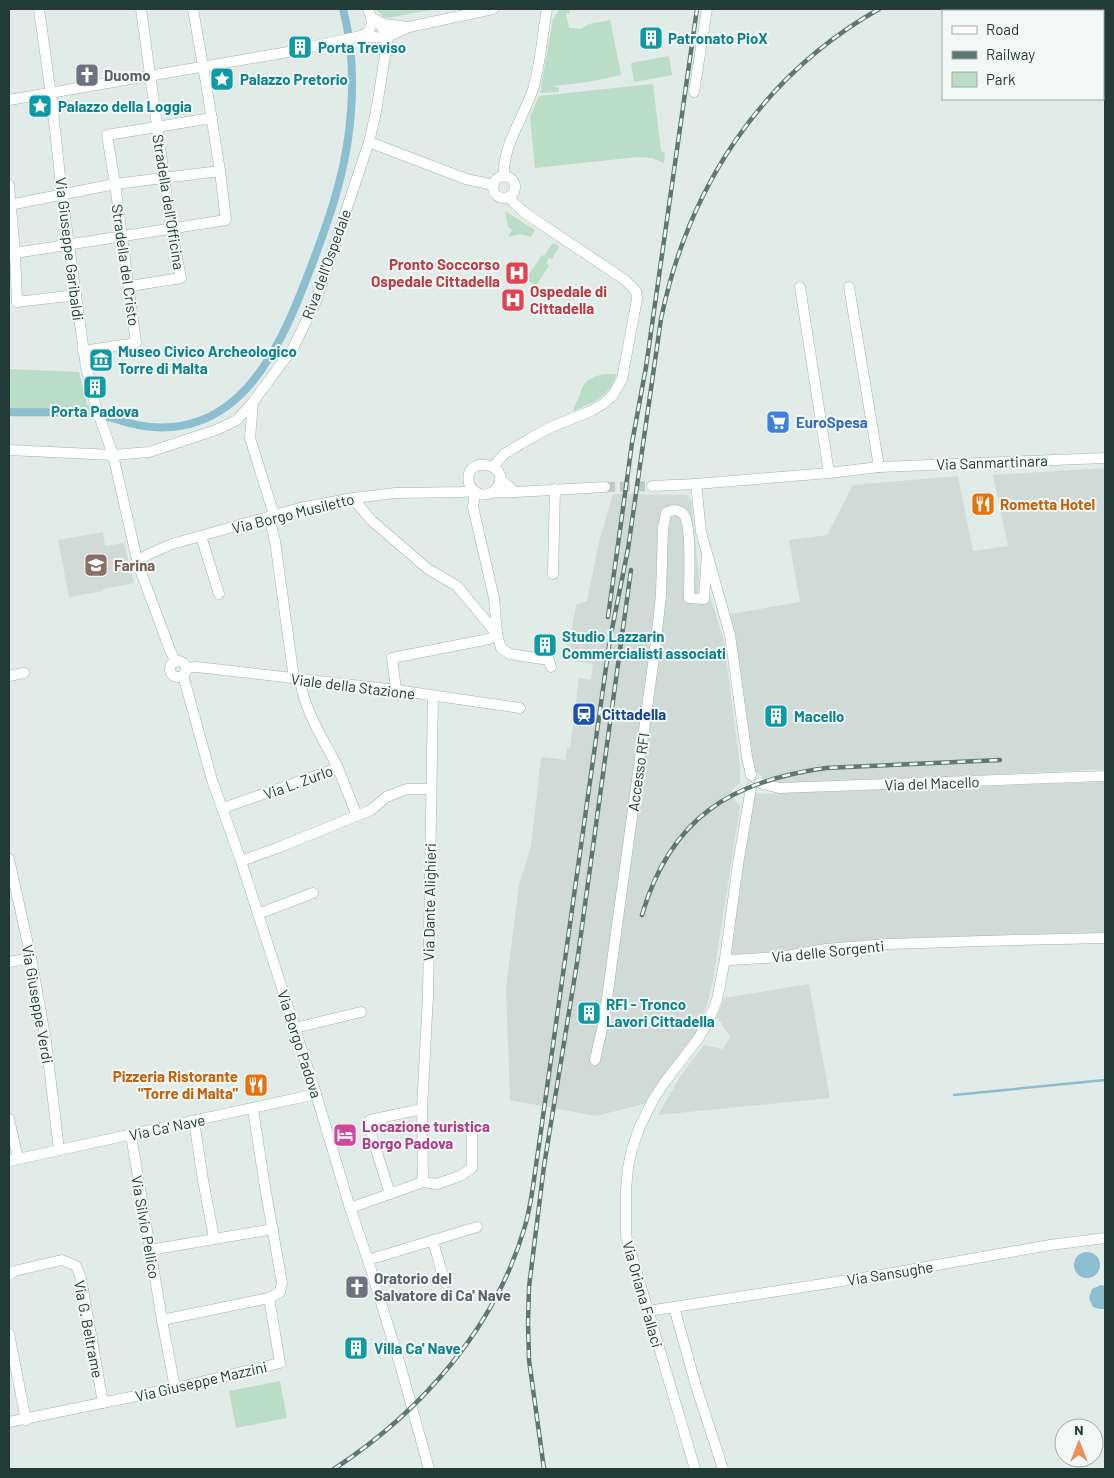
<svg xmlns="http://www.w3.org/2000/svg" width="1114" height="1478" font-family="Barlow,sans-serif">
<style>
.built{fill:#d0dbd7}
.green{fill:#bbdcc7}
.water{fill:#8bbece}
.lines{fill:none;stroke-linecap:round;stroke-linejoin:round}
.stream{stroke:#8bbece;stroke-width:2.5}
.canal{stroke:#8bbece;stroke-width:8}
.minor-tunnel{stroke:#bbc8c5;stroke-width:10;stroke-dasharray:10 5;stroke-linecap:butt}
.minor-casing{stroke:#a4b3af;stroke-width:11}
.minor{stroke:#fff;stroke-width:10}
.rail-casing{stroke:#5d7772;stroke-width:4.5}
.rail{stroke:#f2f8f5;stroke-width:2.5;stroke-dasharray:8;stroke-linecap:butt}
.labels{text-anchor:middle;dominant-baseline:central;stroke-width:4;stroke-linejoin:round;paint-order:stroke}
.culture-label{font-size:15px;font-weight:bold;fill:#0d838f;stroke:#f2f8f5;text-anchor:start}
.worship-label{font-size:15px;font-weight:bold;fill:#5b616d;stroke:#f2f8f5;text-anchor:start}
.street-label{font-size:15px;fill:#223b37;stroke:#f2f8f5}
.health-label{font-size:15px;font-weight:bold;fill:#be3a42;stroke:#f2f8f5;text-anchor:end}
.shop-label{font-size:15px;font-weight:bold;fill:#366cbe;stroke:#f2f8f5;text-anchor:start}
.food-label{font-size:15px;font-weight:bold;fill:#c56008;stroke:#f2f8f5;text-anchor:start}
.education-label{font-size:15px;font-weight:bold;fill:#785e54;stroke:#f2f8f5;text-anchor:start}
.transit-label{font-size:15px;font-weight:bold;fill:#164399;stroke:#f2f8f5;text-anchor:start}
.hotel-label{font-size:15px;font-weight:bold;fill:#b23c85;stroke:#f2f8f5;text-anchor:start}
</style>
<rect width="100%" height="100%" fill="#e1ebe8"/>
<g class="built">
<polygon points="1105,468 1105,769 785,785 764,778 754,770 731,614 800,602 789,540 827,535 853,485 958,476 973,551 1008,546 993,475"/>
<polygon points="613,494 688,495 691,501 699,575 698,597 711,599 724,641 740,767 740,783 732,790 734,800 740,806 713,980 708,1002 691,1048 656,1101 596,1116 510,1100 506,988 519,885 531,846 541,757 566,760 567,748 570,748 579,678 591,680 593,664 566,660 576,605 587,601 599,542"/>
<polygon points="103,532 105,546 124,543 134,583 103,589 103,591 69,597 58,540"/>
<polygon points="1105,782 1105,938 736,957 730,951 753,794"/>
<polygon points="809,984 830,1098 658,1115 681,1075 704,1045 723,1049 730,1037 717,1017 724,998"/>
</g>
<g class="green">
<polygon points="376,9 435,9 388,18 382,16"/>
<polygon points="560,9 569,9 570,13 566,14 569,28 581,29 589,24 610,20 621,75 588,82 553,86 559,88 559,92 540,93 553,19"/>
<polygon points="669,56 672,75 634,82 631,63"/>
<polygon points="653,84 661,151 665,153 664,163 652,158 637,157 535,168 530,117 539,96"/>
<polygon points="505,211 535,230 531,237 520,234 508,237 512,230 508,227"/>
<polygon points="553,243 559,246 552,259 549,258 546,263 549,266 536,285 528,281 530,279 527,277 542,255 544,256"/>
<polygon points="9,369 79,372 87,405 93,405 95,411 9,410"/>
<path d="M604,374H615L616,376C609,397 592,403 574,411V407C586,387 577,381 604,374Z"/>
<polygon points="280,1381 287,1418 236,1428 229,1391"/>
</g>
<g class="water">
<circle cx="1087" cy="1265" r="13"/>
<polygon points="1101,1285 1105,1286 1105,1309 1099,1309 1093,1307 1089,1298 1092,1289"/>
</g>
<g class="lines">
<polyline class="stream" points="954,1095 1105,1080"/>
<path class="canal" d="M9,412C37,413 67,411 96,414C107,416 118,420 129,423C152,429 177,429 199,421C260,400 290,322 311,267C328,222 343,180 349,132C354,90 354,50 343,9"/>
<polyline class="minor-tunnel" points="605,487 652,486"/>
<g class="minor-casing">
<g id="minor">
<polyline points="39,9 52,102 62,195 86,367 95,404 113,455 138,564 170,650 176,662"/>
<polyline points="193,9 205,78"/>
<polyline points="372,18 384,24 408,27"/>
<path d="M361,36L368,32C374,23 372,18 368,9"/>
<polyline points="306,48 361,36 385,38 409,27 493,9"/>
<polyline points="694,92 707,9"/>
<polyline points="9,100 294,51"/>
<polyline points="369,142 466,179 494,185"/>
<circle cx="504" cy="187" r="11"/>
<path d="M504,177C502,146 524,117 533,89C541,62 542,36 547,9"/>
<polyline points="9,185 15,253 17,302 76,295"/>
<polyline points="9,205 115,184 220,171"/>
<polyline points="15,253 226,220 220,171 206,83"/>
<polyline points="130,286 181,278 171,227 141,9"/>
<polyline points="800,287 829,473"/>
<polyline points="849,287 879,467"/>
<polyline points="83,351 136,343 115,184 107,135 212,118"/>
<polyline points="253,402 250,438 274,515"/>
<polyline points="9,450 113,455 149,452 216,430 237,420 253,402 293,348 316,301 369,142 376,112 388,37 379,23"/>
<polyline points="493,467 504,454 529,439 551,427 591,411 603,404 613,395 622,379 637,299 636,291 625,280 525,213 515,204 509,197"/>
<polyline points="696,484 701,532 730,635 747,757 751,775"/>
<polyline points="652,486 696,484 829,473 879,467 1105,458"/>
<polyline points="475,492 473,507 494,598 497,634 501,648 510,654 549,660 551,667"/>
<path d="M493,492C521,466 462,451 469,483C470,488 474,492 480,494C485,496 489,493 495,492C501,492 508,492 515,492L500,479"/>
<polyline points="515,492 605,487"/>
<polyline points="353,498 371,520 428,569 457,586 497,634"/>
<polyline points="269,517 275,541 294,679"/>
<polyline points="201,536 219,594"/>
<polyline points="140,560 147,555 172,544 300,508 353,498 396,493 461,492 474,491"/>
<polyline points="553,574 555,489"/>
<circle cx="178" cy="669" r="8"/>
<polyline points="186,668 197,667 396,690 520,708"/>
<polyline points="183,675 212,780 241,861 316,1094 350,1208 368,1260 401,1368 429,1469"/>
<polyline points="9,676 24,673"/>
<polyline points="396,690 392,658 489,639 497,634"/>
<polyline points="338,768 357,816"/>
<polyline points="760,783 779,788 1105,776"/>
<path d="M223,808L338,768C324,740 304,711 300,679"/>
<polyline points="9,859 31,958 46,1041 59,1150"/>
<polyline points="241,861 277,848 371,810 386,797 407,789 431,789"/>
<polyline points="258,914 313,893"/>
<polyline points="725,959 730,960 781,957 826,949 888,944 1015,940 1105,938"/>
<polyline points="9,962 31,958"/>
<polyline points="295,1028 361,1012"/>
<path d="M595,1060L604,1020L655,650L661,595L663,528L666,513C672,509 680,509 684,515C692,526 689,582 689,598L704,599L707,554"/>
<polyline points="9,1119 18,1158"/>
<polyline points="194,1121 203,1180 214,1238"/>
<polyline points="131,1135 162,1320 175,1388"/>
<polyline points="9,1161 316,1094"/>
<polyline points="423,1182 422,1109 428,996 433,696"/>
<polyline points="390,1194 370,1130 370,1120 422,1109"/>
<polyline points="350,1208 423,1182 437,1184 460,1176 472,1168 472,1131"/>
<polyline points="433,1241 445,1283"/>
<polyline points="150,1250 273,1229"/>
<polyline points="368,1260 477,1227"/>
<polyline points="9,1275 14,1271 62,1260 76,1266 81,1278 103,1403"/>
<polyline points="674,1307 696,1386 723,1469"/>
<polyline points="648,1311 881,1275 1050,1245 1105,1238"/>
<polyline points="162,1320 269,1298"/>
<polyline points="9,1334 26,1420"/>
<polyline points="9,1422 175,1388 280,1363 269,1298 280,1292 282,1283 265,1187 253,1109"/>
<polyline points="695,1469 626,1236 626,1189 628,1168 632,1149 640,1126 653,1100 664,1083 698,1039 708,1022 717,1000 725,959 738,864 751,788"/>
</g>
</g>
<use href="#minor" class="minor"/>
<g class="rail-casing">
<g id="rail">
<polyline points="608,617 632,443 646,367 697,9"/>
<path d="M642,915C670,819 730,781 826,768L1000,760"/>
<path d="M334,1469C421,1412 496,1327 525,1226C532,1202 534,1177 538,1152L610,639L628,549L661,319C688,188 761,76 879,9"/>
<polyline points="544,1469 529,1360 528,1323 529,1287 544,1166 577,963 631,570"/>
</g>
</g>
<use href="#rail" class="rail"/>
</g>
<defs>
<g id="building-square" transform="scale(1.25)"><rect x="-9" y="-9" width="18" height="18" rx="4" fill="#0f9aa8" stroke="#f2f8f5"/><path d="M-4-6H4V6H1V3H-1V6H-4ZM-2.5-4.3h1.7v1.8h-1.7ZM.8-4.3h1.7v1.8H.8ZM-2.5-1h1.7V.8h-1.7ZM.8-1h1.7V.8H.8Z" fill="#fff"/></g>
<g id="church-square" transform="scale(1.25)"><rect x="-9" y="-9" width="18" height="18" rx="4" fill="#6b7280" stroke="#f2f8f5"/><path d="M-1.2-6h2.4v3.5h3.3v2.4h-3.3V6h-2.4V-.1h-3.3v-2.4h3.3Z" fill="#fff"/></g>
<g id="sight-square" transform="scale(1.25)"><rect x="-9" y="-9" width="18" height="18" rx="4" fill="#0f9aa8" stroke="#f2f8f5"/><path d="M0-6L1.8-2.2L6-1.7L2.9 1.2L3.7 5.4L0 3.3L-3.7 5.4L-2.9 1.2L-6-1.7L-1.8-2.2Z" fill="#fff"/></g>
<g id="hospital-square" transform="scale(1.25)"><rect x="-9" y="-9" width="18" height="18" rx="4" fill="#e0444e" stroke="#f2f8f5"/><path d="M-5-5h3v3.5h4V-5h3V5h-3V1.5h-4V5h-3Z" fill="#fff"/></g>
<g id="museum-square" transform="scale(1.25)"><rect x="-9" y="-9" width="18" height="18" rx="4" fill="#0f9aa8" stroke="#f2f8f5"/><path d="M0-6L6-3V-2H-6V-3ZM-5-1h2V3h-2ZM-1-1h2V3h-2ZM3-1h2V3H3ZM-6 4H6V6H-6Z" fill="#fff"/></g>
<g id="supermarket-square" transform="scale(1.25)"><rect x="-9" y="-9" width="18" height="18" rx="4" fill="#3f7fe0" stroke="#f2f8f5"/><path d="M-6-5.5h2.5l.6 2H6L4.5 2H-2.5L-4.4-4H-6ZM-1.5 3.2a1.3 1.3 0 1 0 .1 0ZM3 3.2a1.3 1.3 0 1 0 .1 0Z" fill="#fff"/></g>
<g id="restaurant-square" transform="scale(1.25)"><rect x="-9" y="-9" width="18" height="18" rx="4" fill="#e8710a" stroke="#f2f8f5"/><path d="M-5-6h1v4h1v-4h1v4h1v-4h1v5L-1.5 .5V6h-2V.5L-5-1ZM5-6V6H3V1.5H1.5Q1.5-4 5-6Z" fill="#fff"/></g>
<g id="school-square" transform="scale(1.25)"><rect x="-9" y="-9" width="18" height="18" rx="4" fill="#8d6e63" stroke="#f2f8f5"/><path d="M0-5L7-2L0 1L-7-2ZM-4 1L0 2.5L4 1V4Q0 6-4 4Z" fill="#fff"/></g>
<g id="station-square" transform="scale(1.25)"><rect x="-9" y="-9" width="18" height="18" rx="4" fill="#1a4fb4" stroke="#f2f8f5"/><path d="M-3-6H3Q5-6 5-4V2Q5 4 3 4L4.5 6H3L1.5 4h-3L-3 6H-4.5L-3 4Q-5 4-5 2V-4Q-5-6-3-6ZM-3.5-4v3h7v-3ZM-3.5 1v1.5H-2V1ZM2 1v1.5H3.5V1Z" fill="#fff"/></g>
<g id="hotel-square" transform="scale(1.25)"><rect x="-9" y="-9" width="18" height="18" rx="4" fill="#d1479c" stroke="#f2f8f5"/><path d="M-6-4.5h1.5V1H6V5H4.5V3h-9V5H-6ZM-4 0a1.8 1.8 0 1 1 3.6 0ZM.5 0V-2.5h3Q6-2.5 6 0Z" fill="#fff"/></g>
</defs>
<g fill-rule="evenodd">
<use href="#building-square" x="651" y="38"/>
<use href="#building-square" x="300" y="47"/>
<use href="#church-square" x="87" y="75"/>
<use href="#sight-square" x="222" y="79"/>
<use href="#sight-square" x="40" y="106"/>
<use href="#hospital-square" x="517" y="273"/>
<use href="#hospital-square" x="513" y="300"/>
<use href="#museum-square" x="101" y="360"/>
<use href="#building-square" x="95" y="387"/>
<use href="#supermarket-square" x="778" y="422"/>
<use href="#restaurant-square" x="983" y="504"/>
<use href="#school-square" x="96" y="565"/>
<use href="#building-square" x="545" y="645"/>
<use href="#station-square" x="584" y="714"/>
<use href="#building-square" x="776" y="716"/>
<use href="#building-square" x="589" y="1013"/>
<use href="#restaurant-square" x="256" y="1085"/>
<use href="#hotel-square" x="345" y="1135"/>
<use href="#church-square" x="357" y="1287"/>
<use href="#building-square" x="356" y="1348"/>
</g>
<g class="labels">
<g class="culture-label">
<text x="668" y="38">Patronato PioX</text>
<text x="318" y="47">Porta Treviso</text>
<text x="240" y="79">Palazzo Pretorio</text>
<text x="58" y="106">Palazzo della Loggia</text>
<text x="118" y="351">Museo Civico Archeologico<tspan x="118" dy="17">Torre di Malta</tspan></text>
<text x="95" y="411" text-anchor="middle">Porta Padova</text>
<text x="562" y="636">Studio Lazzarin<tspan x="562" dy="17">Commercialisti associati</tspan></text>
<text x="794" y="716">Macello</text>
<text x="606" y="1004">RFI - Tronco<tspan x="606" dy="17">Lavori Cittadella</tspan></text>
<text x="374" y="1348">Villa Ca' Nave</text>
</g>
<g class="worship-label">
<text x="104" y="75">Duomo</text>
<text x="374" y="1278">Oratorio del<tspan x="374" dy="17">Salvatore di Ca' Nave</tspan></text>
</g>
<g class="street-label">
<text transform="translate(169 202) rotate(81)">Stradella dell'Officina</text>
<text transform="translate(70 249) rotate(83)">Via Giuseppe Garibaldi</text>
<text transform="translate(326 264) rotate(-70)">Riva dell'Ospedale</text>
<text transform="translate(126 265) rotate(82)">Stradella del Cristo</text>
<text transform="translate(992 462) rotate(-2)">Via Sanmartinara</text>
<text transform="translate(293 513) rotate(-14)">Via Borgo Musiletto</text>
<text transform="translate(353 686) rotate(7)">Viale della Stazione</text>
<text transform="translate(638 772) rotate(-82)">Accesso RFI</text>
<text transform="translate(298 782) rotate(-20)">Via L. Zurlo</text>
<text transform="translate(932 783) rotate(-2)">Via del Macello</text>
<text transform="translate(429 902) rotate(-89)">Via Dante Alighieri</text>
<text transform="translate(828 951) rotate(-6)">Via delle Sorgenti</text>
<text transform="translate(38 1004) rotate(80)">Via Giuseppe Verdi</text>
<text transform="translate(300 1044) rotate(72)">Via Borgo Padova</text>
<text transform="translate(167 1127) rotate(-12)">Via Ca' Nave</text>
<text transform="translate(146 1227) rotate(80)">Via Silvio Pellico</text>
<text transform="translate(890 1273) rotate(-9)">Via Sansughe</text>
<text transform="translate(643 1294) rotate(74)">Via Oriana Fallaci</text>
<text transform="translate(89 1329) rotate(79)">Via G. Beltrame</text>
<text transform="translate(201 1381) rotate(-13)">Via Giuseppe Mazzini</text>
</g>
<g class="health-label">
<text x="500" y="264">Pronto Soccorso<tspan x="500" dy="17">Ospedale Cittadella</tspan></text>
<text x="530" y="291" text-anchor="start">Ospedale di<tspan x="530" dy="17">Cittadella</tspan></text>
</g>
<g class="shop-label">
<text x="796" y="422">EuroSpesa</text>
</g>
<g class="food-label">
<text x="1000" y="504">Rometta Hotel</text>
<text x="238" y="1076" text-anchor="end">Pizzeria Ristorante<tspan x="238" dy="17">"Torre di Malta"</tspan></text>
</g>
<g class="education-label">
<text x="114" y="565">Farina</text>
</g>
<g class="transit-label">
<text x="602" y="714">Cittadella</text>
</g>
<g class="hotel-label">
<text x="362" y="1126">Locazione turistica<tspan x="362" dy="17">Borgo Padova</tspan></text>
</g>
</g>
<rect width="1114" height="1478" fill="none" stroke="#223b37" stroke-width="20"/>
<rect x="942" y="10" width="162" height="90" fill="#f2f8f5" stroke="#9faca9"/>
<rect x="952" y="26" width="25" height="8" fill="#ffffff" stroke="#9faca9"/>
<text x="986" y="35" font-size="15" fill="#223b37">Road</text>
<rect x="952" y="51" width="25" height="8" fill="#5d7772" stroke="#9faca9"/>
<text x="986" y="60" font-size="15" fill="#223b37">Railway</text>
<rect x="952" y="72" width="25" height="15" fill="#bbdcc7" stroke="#9faca9"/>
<text x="986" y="85" font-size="15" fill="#223b37">Park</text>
<g transform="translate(1079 1443)"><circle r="24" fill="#f2f8f5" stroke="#9faca9"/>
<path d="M0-4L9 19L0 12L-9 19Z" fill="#ec8f5f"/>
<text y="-8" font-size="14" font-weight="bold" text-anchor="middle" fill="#223b37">N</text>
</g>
</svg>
